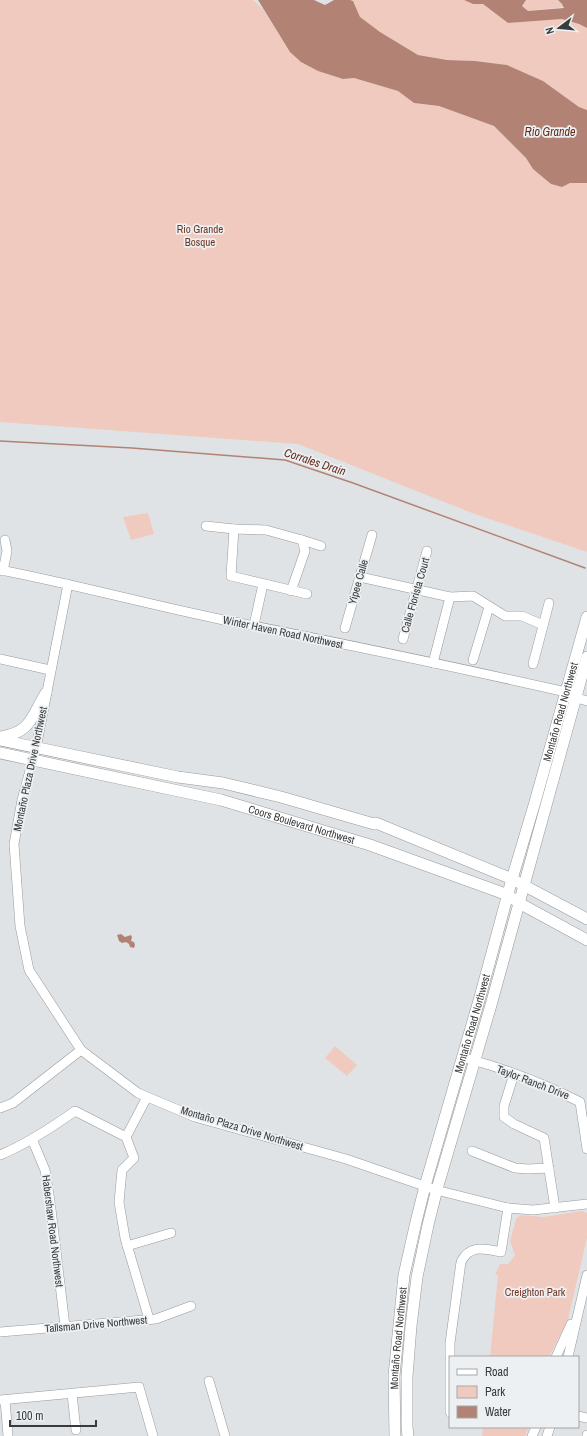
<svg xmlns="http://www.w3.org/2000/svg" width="587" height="1436" font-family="'Archivo Narrow',sans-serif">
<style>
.green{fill:#f1cabf}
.water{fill:#b28375}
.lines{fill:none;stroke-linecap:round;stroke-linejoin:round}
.stream{stroke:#b28375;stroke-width:1.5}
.minor-casing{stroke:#979a9c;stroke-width:10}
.major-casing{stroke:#979a9c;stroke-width:12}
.minor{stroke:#fff;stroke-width:9}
.major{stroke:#fff;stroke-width:11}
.labels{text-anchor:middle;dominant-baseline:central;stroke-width:3.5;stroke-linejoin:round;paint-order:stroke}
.park-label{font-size:11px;fill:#733524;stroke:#ecf0f2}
.street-label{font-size:11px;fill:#393a3b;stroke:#ecf0f2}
.water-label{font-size:12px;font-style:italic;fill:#682b1a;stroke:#ecf0f2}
</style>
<rect width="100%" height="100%" fill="#dfe3e5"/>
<g class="green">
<polygon points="0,0 253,0 263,9 282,39 318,71 343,79 354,78 398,91 414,103 439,106 494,126 526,158 533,169 551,184 562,187 570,183 587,183 587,552 472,513 298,444 0,422"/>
<polygon points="350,0 464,0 473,4 483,4 508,23 562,19 579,24 587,28 587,110 579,107 543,81 507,65 475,61 447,60 418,55 380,32 360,17 353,1"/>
<polygon points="526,0 558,0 562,4 564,7 528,11 522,6"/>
<polygon points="148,513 154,534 131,540 123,517"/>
<polygon points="335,1046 357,1065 347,1076 325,1058"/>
<polygon points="582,1211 587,1213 587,1238 568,1319 549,1357 490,1357 498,1275 495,1275 500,1264 508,1264 515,1255 510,1241 516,1219 520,1215 543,1217"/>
<polygon points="483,1427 529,1427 525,1436 482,1436"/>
</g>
<g class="water">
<polygon points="258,0 314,0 325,5 334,0 350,0 353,1 360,17 380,32 418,55 447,60 475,61 507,65 543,81 579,107 587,110 587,183 570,183 562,187 551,184 533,169 526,158 494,126 439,106 414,103 398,91 354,78 343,79 318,71 301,62 290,52"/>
<polygon points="464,0 526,0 522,6 528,11 564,8 562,4 558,0 587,0 587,28 579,24 562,19 508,23 483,4 473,4"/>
<polygon points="121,934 125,937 131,935 132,937 131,941 134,942 135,945 134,948 130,947 129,944 126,942 122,943 119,941 117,935"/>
</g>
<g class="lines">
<polyline class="stream" points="0,441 132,448 285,460 353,483 585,568"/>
<g class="minor-casing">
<g id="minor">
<polyline points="206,526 234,529"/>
<polyline points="302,540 321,546"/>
<path d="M0,570C73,584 146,604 219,619C335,642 451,666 566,692L570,696"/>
<polyline points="3,571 7,551 5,540"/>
<polyline points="360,577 450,597 473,596 505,616 522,616 543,625"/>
<polyline points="68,584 36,748 22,800 14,844 20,926 29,970 81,1050 138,1093 195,1117 346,1159 436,1190 508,1208 533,1210 587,1204"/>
<polyline points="291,591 305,551 302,540 266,530 234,529 231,576 307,594"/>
<polyline points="254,625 263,584"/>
<polyline points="345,628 372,535"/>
<polyline points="403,639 427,551"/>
<polyline points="0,659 50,670"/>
<polyline points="473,660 489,607"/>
<polyline points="433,663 450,597"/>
<polyline points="533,664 549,603"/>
<polyline points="573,690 577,698 587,701"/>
<path d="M469,1059C505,1069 547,1085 580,1102L587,1149"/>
<polyline points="514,1074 504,1106 504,1117 514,1124 544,1138 555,1208"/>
<polyline points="147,1097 126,1137 134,1158 122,1170 119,1202 125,1238 149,1319"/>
<polyline points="0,1108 13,1103 81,1050"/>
<polyline points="32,1139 45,1170 50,1201 65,1326"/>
<polyline points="472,1151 515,1168 528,1169 549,1168"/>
<path d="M0,1155C27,1144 51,1128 75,1111L126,1137"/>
<polyline points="127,1246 171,1233"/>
<polyline points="0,1332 156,1319 191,1306"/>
<path d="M450,1357V1343L461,1262C470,1244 484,1249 501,1252L508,1208"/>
<polyline points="556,1357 571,1324"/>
<polyline points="568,1357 587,1275"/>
<polyline points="450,1360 450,1412"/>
<polyline points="209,1381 225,1436"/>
<polyline points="72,1394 76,1430"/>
<polyline points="0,1400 139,1387 153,1436"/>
<polyline points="5,1400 8,1436"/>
<polyline points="578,1416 587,1418"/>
<polyline points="532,1436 536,1427"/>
<polyline points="547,1436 550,1427"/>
<polyline points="587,1436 587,1435"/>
</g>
</g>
<g class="major-casing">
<g id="major">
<path d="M0,737C32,732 31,717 46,693"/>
<polyline points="0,740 178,777 223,783 281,797 374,824 376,823 512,879 587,919"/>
<path id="s1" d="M0,753L221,800L370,845L508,895L519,903L587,940"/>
<path id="s2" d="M395,1436L394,1376L399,1325L404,1275L416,1222L425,1186L480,997L512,879L535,802L587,617"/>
<polyline points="408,1436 407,1427 407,1376 411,1326 417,1277 428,1225 437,1189 491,1005 587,657"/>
</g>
</g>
<use href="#minor" class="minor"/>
<use href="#major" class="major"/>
</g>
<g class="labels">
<g class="park-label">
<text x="200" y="229">Rio Grande<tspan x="200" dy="13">Bosque</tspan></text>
<text x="535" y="1292">Creighton Park</text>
</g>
<g class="street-label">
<text transform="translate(358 582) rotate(-74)">Yipee Calle</text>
<text transform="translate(415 595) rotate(-74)">Calle Florista Court</text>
<text transform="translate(283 632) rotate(12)">Winter Haven Road Northwest</text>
<text stroke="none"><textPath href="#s2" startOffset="746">Montaño Road Northwest</textPath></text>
<text transform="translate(30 769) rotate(-78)">Montaño Plaza Drive Northwest</text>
<text stroke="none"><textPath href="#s1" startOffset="310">Coors Boulevard Northwest</textPath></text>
<text stroke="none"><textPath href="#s2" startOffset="422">Montaño Road Northwest</textPath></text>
<text transform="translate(533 1082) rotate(21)">Taylor Ranch Drive</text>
<text transform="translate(242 1128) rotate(17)">Montaño Plaza Drive Northwest</text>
<text transform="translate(53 1231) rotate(83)">Habershaw Road Northwest</text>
<text transform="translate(96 1324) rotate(-5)">Tallsman Drive Northwest</text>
<text stroke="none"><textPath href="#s2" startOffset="98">Montaño Road Northwest</textPath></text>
</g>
<g class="water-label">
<text x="550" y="132">Rio Grande</text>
<text transform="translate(315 462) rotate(18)">Corrales Drain</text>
</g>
</g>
<rect x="449" y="1356" width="130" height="72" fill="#ecf0f2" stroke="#a4a7a9"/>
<rect x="457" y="1369" width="20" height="6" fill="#ffffff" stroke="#a4a7a9"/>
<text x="485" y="1376" font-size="12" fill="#393a3b">Road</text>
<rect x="457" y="1386" width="20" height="12" fill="#f1cabf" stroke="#a4a7a9"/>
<text x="485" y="1396" font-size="12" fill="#393a3b">Park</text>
<rect x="457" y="1406" width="20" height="12" fill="#b28375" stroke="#a4a7a9"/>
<text x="485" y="1416" font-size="12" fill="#393a3b">Water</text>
<g transform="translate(559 28) rotate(254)" stroke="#ecf0f2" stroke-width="3" paint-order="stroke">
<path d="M0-3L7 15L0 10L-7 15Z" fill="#393a3b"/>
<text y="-6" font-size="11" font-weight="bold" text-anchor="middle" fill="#393a3b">N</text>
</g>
<path d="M10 1420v6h86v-6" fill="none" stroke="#393a3b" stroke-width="2"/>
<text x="16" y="1420" font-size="12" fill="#393a3b" stroke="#ecf0f2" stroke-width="3" paint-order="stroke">100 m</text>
</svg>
